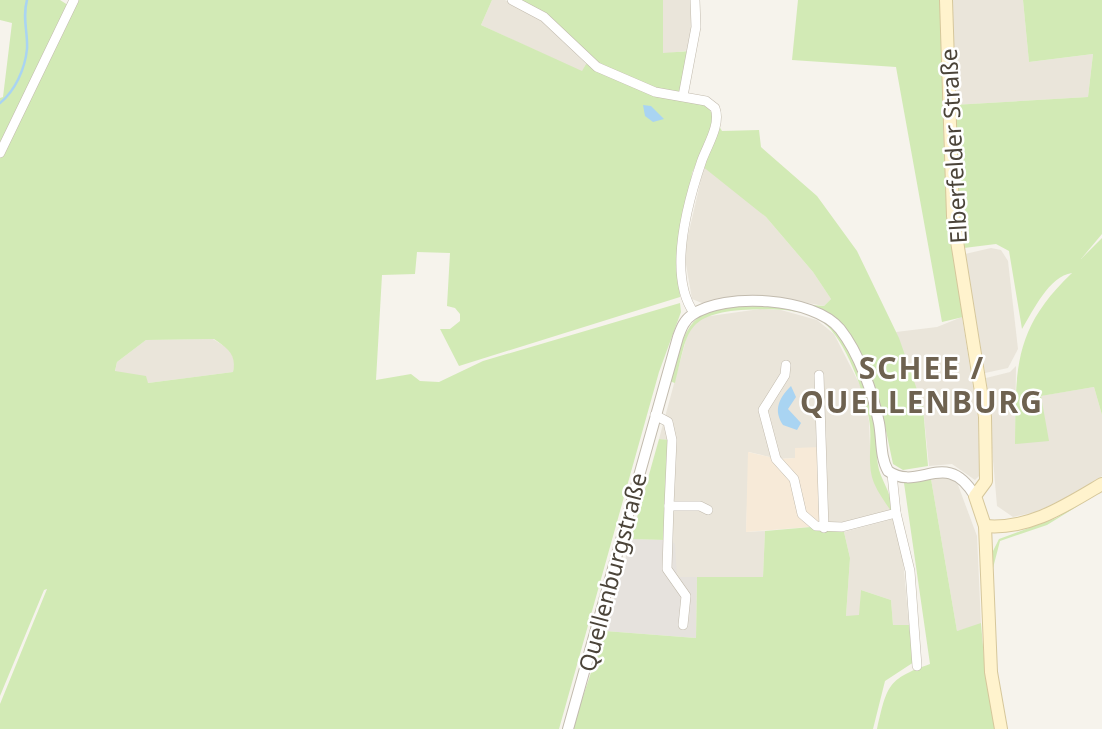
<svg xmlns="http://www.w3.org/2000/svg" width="1102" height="729" font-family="'Noto Sans',sans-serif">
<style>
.residential{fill:#eae5da}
.commercial{fill:#f7ead8}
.industrial{fill:#e6e2dd}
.green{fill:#d2eab5;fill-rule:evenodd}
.water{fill:#a9d4f2}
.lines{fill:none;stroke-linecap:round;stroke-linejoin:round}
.stream{stroke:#a9d4f2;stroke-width:2.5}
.minor-casing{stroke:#c2bbae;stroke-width:10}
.tertiary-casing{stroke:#c2bbae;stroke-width:12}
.secondary-casing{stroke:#d6c79b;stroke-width:14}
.minor{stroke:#fff;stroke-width:9}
.tertiary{stroke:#fff;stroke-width:10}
.secondary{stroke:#fff3cd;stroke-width:12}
.labels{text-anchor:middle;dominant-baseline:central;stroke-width:5;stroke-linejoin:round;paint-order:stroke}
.street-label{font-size:23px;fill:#4b4439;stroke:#fff}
.district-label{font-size:30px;font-weight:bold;letter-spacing:2px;fill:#6e6250;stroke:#fff}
</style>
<rect width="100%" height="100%" fill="#f6f3ec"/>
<g class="residential">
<polygon points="492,0 505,0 533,13 586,64 582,72 481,25"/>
<polygon points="663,0 692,0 691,50 663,54"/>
<polygon points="952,0 1023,0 1029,62 1093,54 1088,97 953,105"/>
<polygon points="705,162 766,217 813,272 831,299 824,306 781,298 702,303 692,299 684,253"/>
<polygon points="991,248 1001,250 1008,261 1018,349 1008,368 985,373 965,254"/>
<polygon points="760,309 781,310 817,320 834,334 861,387 869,421 871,471 891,511 829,526 796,458 778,459 749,452 746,532 765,531 763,577 677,577 665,540 669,440 659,439 687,336 694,322 703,317"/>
<polygon points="962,317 978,418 980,475 975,480 952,464 929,466 923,408 896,332 937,327"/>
<polygon points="213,339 230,350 235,362 233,372 148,383 115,372 117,362 146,340"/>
<polygon points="1016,366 1015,444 1040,396 1094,387 1102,415 1102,476 1065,498 1036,512 1013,517 997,506 986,378 1010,372"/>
<polygon points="943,475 953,478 958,485 977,536 981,624 957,631 931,479"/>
<polygon points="893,519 902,549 909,625 893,625 891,600 861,590 860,616 846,616 850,558 844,532"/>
</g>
<polygon class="commercial" points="820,447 822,526 746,532 748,452 778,459 795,458 795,448"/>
<polygon class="industrial" points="631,539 669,540 675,544 677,577 697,577 696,638 605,631"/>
<g class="green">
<path d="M0,0H60L71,7L75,0H492L481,25L582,71L586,64L694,101L708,107L722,131L759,130L761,147L817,196L857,251L899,338L923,407L928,466L903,470L893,464L882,412L834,317L812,305L824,306L831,299L813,272L766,217L697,162L692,173L688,205L677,246L680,297L459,366L440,329H450L460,321V314L455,308L447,306L450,253L417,252L415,274L382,275L376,380L411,374L420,381L439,382L483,361L680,303L681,312L659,372L559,729H0V704L47,589L44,590L0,696V98L3,97L12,23L0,20ZM214,339C227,348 237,354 233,372L148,383L146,376L115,371L117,362L146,340Z"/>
<path d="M519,0H663V53L690,51L681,92C631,98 555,30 519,0Z"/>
<polygon points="798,0 940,0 944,149 949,221 963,317 942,322 896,67 792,60"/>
<path d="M1023,0H1102V234L1081,259L1102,238V415L1094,387L1041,396L1049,441L1015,444C1016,368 1013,329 1072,273C1049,276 1033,311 1022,329L1009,251L996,244L964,248L958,207L953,105L1088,97L1093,54L1029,62Z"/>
<path d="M771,306C787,307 808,310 822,319C851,337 872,400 876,433C878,444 876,455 878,465C880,480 894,495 891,511C885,502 878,493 874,483C866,464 873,440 869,419C865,394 845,339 824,323C803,307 766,309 741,310C683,315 688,334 675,383L669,381C691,309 694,307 771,306Z"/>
<polygon points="659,439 670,440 665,540 631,539"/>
<path d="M931,479L957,631L981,623L985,670L996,729H877C887,686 887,679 930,664L904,483Z"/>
<polygon points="1102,491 1047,525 1000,541 993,568 993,551 999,539 1056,518"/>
<polygon points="811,527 844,532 850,558 846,616 859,615 861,590 891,600 893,625 909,625 914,662 885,681 873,729 572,729 605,631 696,638 697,577 763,577 765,531"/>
</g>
<g class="water">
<polygon points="643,105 651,106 664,119 653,122 645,116"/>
<path d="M791,386L796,397L788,409L801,423L797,430L783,425C773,410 779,398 791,386Z"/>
</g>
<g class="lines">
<path class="stream" d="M0,103C15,91 25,69 27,49C28,32 22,18 27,0"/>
<g class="minor-casing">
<g id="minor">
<path d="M512,0L544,17L597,67L655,92L706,101L715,108C721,124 708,144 702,160C688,201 667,275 694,313"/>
<polyline points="683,96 696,27 695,0"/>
<polyline points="0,153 74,0"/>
<polyline points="786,365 785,375 763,410 776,459 794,479 802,514 816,526 842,527 896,513"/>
<polyline points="819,375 824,528"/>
<polyline points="655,415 668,422 672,440 669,506"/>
<polyline points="892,474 896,513 910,571 917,666"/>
<polyline points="683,625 686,596 667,569 669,506 700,506 708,510"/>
</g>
</g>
<g class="tertiary-casing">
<path id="tertiary" d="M568,729L678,337C681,329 684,320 692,315C724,292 814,297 840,329C859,353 873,393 879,423C882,439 880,457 888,471C919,493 946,447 975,496"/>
</g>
<g class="secondary-casing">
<g id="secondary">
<polyline points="946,0 953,216 985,417 986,481 975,496 985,526 991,672 1001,729"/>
<path d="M985,526C1029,530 1065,506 1102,484"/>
</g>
</g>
<use href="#minor" class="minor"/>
<use href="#tertiary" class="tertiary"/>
<use href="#secondary" class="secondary"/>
</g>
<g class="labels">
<g class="street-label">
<text transform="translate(953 146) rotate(-93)">Elberfelder Straße</text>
<text transform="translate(612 572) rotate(-75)">Quellenburgstraße</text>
</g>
<g class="district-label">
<text x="922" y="367">SCHEE /<tspan x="922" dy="34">QUELLENBURG</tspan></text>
</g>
</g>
</svg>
